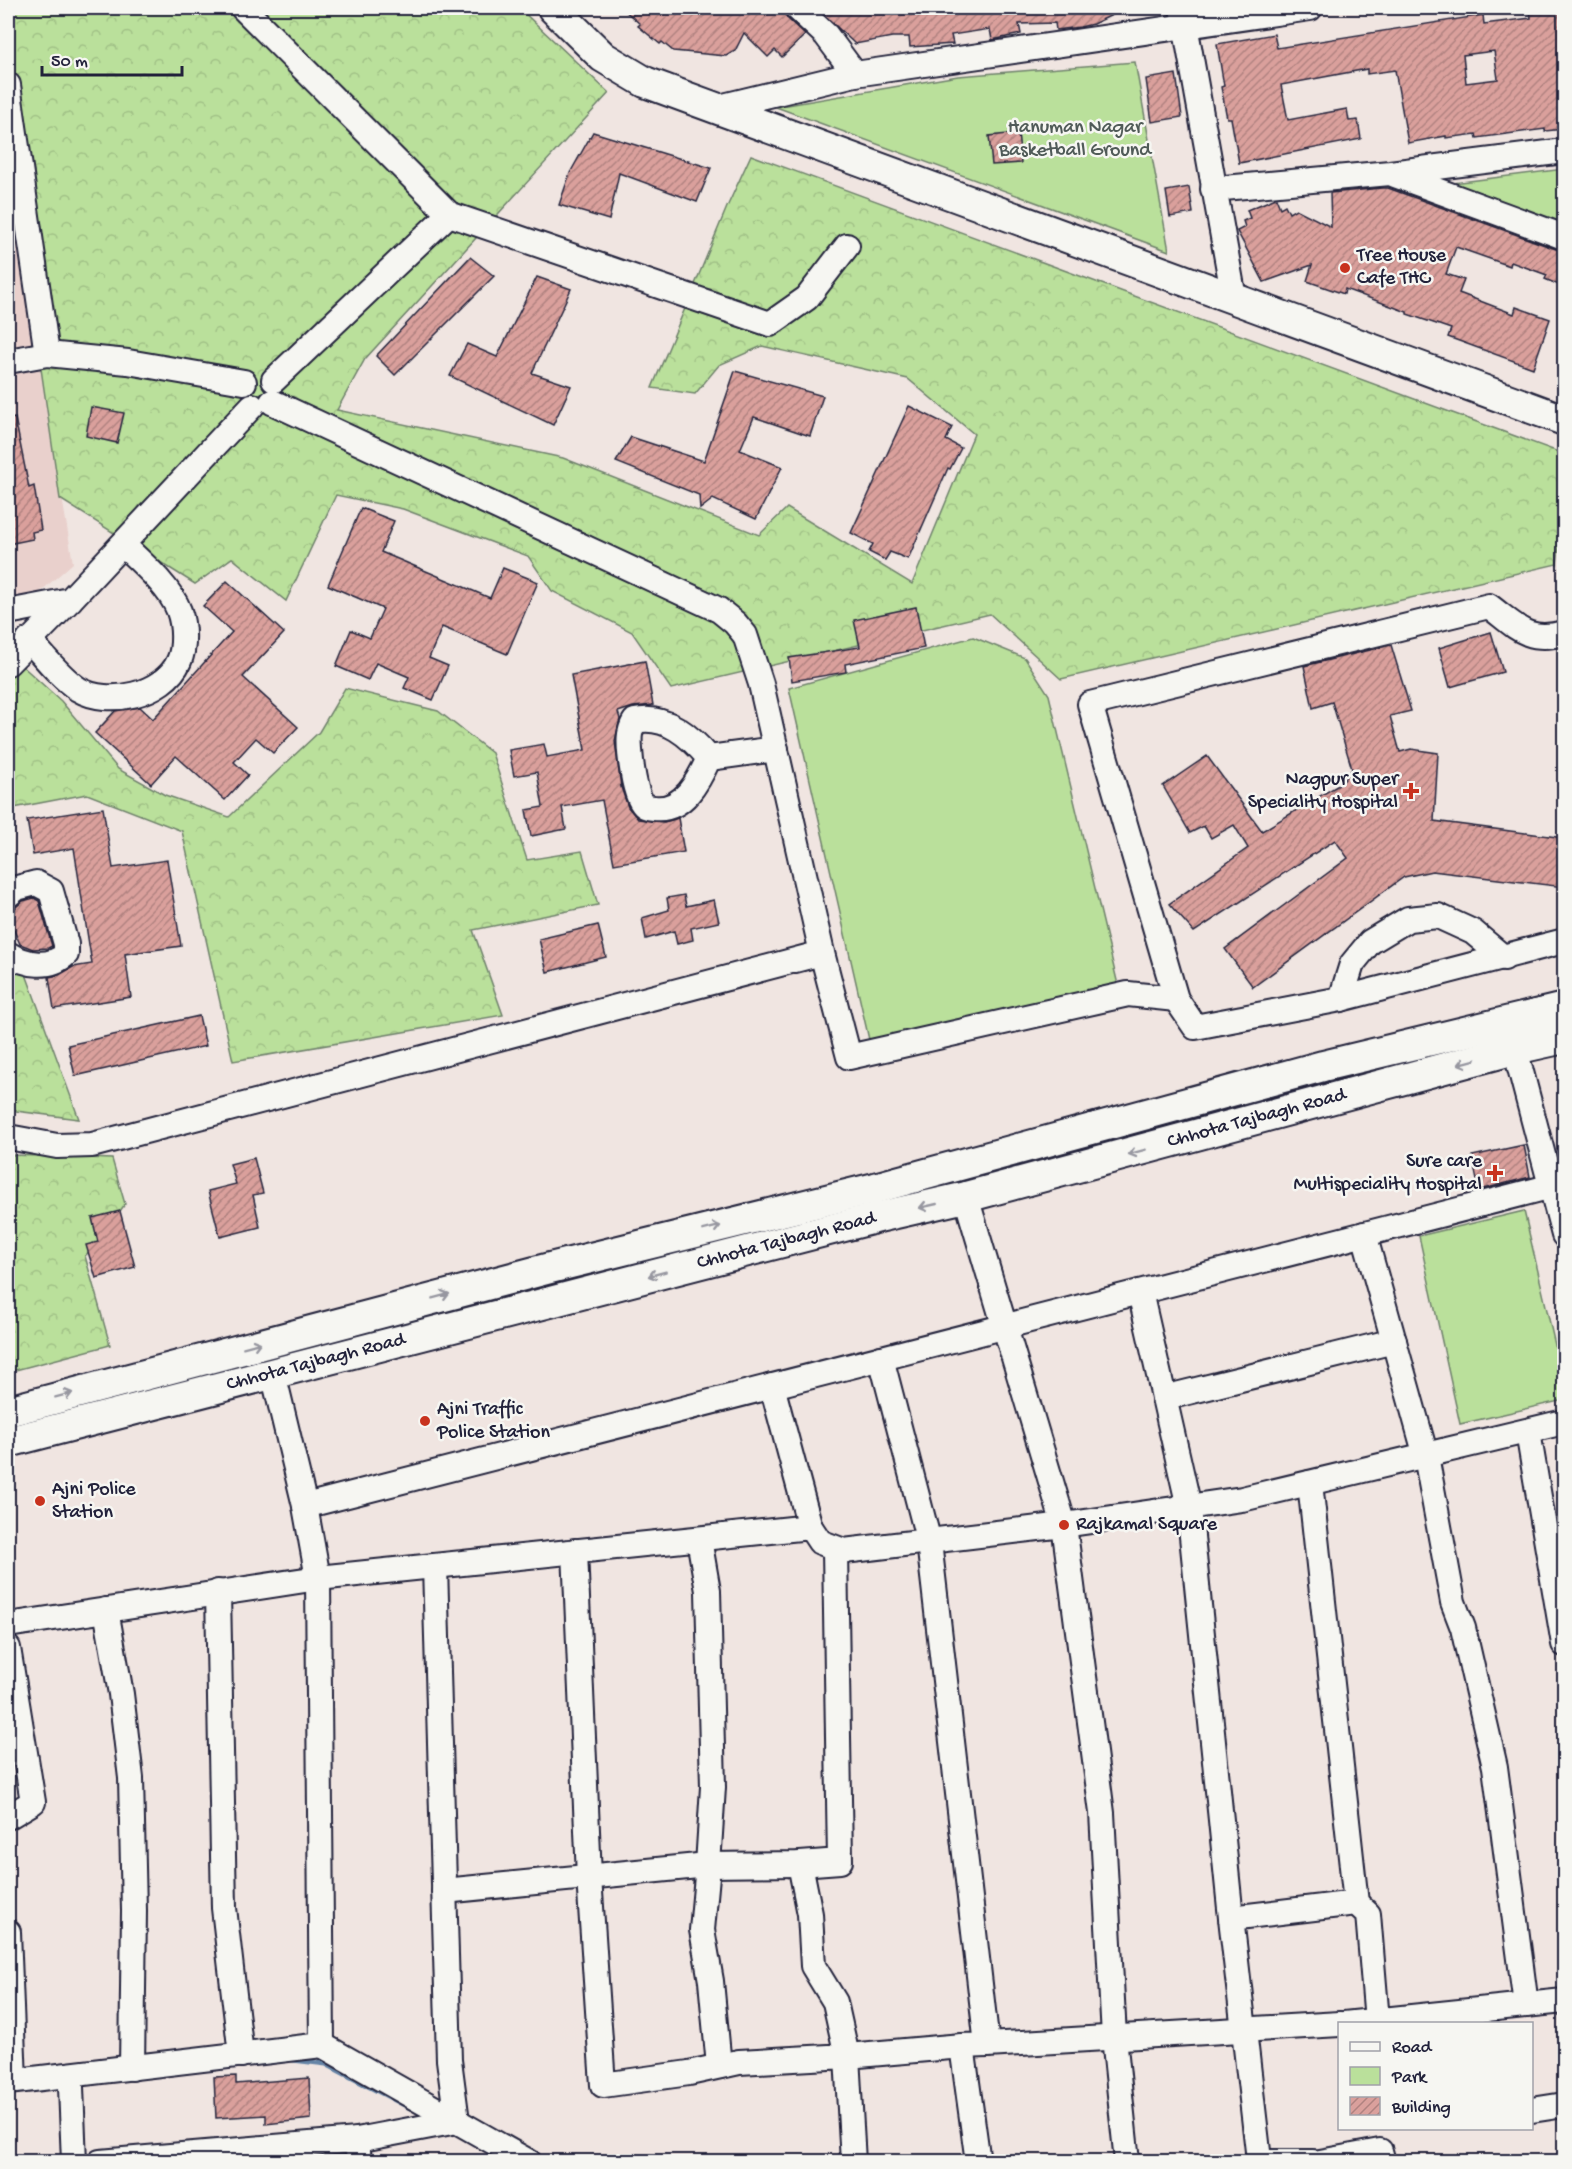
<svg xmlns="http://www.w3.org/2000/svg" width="1572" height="2169" font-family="'Gochi Hand',sans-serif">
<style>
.built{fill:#e9d0cc}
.forest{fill:url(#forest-crowns);stroke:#6e816b;stroke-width:1.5}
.park{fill:#bae09b;stroke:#6e816b;stroke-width:1.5}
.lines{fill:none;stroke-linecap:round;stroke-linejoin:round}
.stream{stroke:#6584a6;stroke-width:5}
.building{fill:url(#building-hatch);stroke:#22223b;stroke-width:1.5;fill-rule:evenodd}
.minor-casing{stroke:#22223b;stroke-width:28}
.major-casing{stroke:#22223b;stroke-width:34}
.minor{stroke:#f6f6f2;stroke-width:24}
.major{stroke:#f6f6f2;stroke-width:30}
.oneway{stroke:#9797a0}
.poi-dot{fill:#c8321e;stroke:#f6f6f2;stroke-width:2}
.labels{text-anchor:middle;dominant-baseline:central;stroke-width:5;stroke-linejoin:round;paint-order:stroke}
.park-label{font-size:20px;fill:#505b58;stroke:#f6f6f2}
.poi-label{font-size:20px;fill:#22223b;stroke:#f6f6f2;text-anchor:start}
.street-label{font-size:20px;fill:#22223b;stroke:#f6f6f2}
</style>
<defs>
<pattern id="forest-crowns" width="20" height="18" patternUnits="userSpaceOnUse" patternTransform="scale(1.5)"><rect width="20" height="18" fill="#bae09b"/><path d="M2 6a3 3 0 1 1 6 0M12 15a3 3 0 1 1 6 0" fill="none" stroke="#a0c086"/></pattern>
<pattern id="building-hatch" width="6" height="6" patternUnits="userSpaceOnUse" patternTransform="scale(1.5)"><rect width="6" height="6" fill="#daa09c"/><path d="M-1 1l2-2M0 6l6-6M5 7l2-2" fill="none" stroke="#b08280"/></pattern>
</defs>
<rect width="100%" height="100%" fill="#f0e5e1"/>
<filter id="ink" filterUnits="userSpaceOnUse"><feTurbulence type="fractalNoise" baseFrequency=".0167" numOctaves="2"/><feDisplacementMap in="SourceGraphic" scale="12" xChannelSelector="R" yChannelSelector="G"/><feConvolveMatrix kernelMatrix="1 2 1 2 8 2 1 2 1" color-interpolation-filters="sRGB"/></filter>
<g filter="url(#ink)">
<polygon class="built" points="8,174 73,563 40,592 8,598"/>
<g class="forest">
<polygon points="8,8 519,8 609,93 365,359 337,410 563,458 759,535 787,508 912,584 974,434 908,379 762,346 719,365 695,394 652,388 727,207 751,155 1564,454 1564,506 1557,564 1061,679 990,614 671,689 632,632 552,591 528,556 403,509 336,495 286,601 232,558 195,584 60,499 8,142"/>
<polygon points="8,653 61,701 118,769 165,795 229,817 319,732 345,688 438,711 492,753 527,860 582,851 598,905 473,930 503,1015 233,1061 182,831 87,794 8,809"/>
<polygon points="8,925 79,1119 8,1110"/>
<polygon points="8,1153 13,1155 112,1159 125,1204 98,1242 85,1256 110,1345 8,1372"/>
</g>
<g class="park">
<polygon points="1135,62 1169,251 776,107 958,76"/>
<polygon points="1564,169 1564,226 1445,184"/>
<polygon points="973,637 1025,658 1049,695 1118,985 870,1044 789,688"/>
<polygon points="1524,1211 1564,1384 1564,1400 1460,1424 1419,1236"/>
</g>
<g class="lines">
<polyline class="stream" points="293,2060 326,2064 410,2108"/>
</g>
<g class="building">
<polygon points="622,8 783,8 787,18 805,35 782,57 775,50 768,57 744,33 735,51 726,56 673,51 662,42 660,44 638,26 640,24"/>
<polygon points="817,8 1127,8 1093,24 1080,27 1056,30 1055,23 1019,24 1021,34 992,40 990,29 951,35 953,44 910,47 909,37 892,37 855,44"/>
<path d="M1548,8H1559L1564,50V129L1545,131V129L1477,138L1476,134L1446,138V136L1408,143L1395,70L1367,74V69L1281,85L1288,120L1347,109L1349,121L1358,120L1361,139L1239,163L1231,118H1227L1221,87L1224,86L1217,44L1274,34L1277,48L1483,15L1484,24L1531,18L1530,10ZM1494,51L1498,79L1466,83L1463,55Z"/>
<polygon points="1176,74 1182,117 1152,122 1146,79"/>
<polygon points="593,132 711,168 697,202 619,173 609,220 559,205 570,173"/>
<polygon points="1018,133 1021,163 992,165 989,136"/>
<polygon points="1189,187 1193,213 1170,217 1166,191"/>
<polygon points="1382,188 1388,188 1564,252 1564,287 1545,279 1547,275 1511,262 1510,266 1456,247 1446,274 1464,280 1459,293 1514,314 1516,307 1550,319 1533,368 1448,337 1451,329 1407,314 1407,312 1345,289 1344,294 1307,281 1312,265 1264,282 1237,231 1245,227 1243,221 1250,218 1247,210 1276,198 1280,208 1285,205 1289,213 1296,209 1331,227 1330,193"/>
<polygon points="470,257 494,276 395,375 376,356"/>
<polygon points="537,277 571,289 532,373 571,386 553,425 450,376 467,344 497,357"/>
<polygon points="735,371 823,396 810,436 754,417 740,450 782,467 756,519 713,499 700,509 699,495 616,462 631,437 704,461"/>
<polygon points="909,406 952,427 946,440 961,448 950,469 948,468 908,559 890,552 885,560 869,552 873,544 851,533"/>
<polygon points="91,407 124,413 117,443 86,436"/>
<polygon points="15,418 29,488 34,486 41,530 32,532 33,539 8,544 8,419"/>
<polygon points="361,508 394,521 381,552 490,598 503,568 538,582 507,654 442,627 429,658 448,666 433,700 404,688 409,677 376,663 368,680 336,666 351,630 370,638 383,609 328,585"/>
<polygon points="227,581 284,633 243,677 298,727 273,753 256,738 234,762 248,775 225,800 176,756 151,784 95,733 115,711 140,707 153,719 232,632 203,606"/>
<polygon points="916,607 924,648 845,664 846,672 792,681 789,658 860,647 854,620"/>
<polygon points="1491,632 1503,672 1450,687 1439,648"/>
<polygon points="1391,645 1411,711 1390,716 1400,752 1411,749 1438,753 1434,821 1564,838 1564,887 1432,871 1404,877 1253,987 1225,949 1348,858 1335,840 1194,932 1169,904 1248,848 1234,825 1211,838 1204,826 1190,833 1163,786 1207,756 1262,831 1342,783 1352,769 1332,702 1313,708 1304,666"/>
<polygon points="645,661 653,705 633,707 618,712 620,719 615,741 621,787 628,807 638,819 664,822 678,818 684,852 614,864 602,800 562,807 566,829 531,836 526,810 543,807 537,772 514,776 509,750 544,744 547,757 585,750 571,675"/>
<polygon points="103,808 113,868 167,860 181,946 125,954 131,997 54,1009 49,977 59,975 73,967 92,964 74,848 33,855 27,820"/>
<polygon points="684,895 686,906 714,900 719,922 691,928 693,940 677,944 674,931 646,939 642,918 669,910 667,898"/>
<polygon points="34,898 39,901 52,946 48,948 33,949 20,944 9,919 16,907 23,901"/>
<polygon points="598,925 606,957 547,972 539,939"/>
<polygon points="199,1016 206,1046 75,1076 68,1045"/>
<polygon points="1524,1145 1530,1177 1479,1190 1472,1156"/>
<polygon points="254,1158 263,1193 253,1195 260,1227 220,1237 208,1191 236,1184 230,1164"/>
<polygon points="120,1211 135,1267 96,1278 86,1245 98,1242 92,1218"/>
<polygon points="236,2076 236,2084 309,2078 311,2119 266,2124 266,2115 216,2118 214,2077"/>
</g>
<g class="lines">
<g class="minor-casing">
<g id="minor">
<polyline points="243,8 449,214 770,324 807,298 847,246"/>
<polyline points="797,8 826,35 855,74"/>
<polyline points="1182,8 1232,287"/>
<polyline points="8,85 47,354"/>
<polyline points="715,108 855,74 1310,8"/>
<polyline points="1395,175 1564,237"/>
<polyline points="1213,189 1390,173 1564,151"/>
<polyline points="8,361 47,354 128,362 244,382"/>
<polyline points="274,380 449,214"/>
<polyline points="272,402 719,610 735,623 745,635 761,684 822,953 849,1057 1128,994 1176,999"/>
<polyline points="8,612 70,600 252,406"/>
<path d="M1564,633C1527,643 1517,627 1489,606L1090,704L1176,999L1195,1027L1341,999L1564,941"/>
<path d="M29,640C45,657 59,676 78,689C108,707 164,695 179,661C185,648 184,625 179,611C170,587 141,562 123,545"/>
<polyline points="8,663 70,600"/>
<path d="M709,758C699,780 683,812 654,808C653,808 646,807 645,806C634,800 628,746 630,734C631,729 632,725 635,721C666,714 690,736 709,758L776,749"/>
<path d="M8,895L17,888L36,883L51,891L66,944V954C50,969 26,965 8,954"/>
<polyline points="1341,999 1352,964 1370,942 1408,919 1438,916 1473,932 1504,958"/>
<polyline points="1515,1033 1515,1049 1564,1235"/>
<polyline points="8,1137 57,1146 92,1145 822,953"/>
<polyline points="966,1197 1064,1525 1102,1813 1114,2037 1127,2162"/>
<polyline points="1364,1234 1426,1456 1453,1602 1463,1628 1495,1767 1526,2005"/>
<polyline points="1140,1292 1189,1507 1231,1918 1356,1903 1310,1483"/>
<polyline points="881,1358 929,1542 987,2045 962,2046 978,2162"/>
<polyline points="273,1373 305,1506 1564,1183"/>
<polyline points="772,1386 810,1527"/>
<polyline points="1164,1398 1394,1341"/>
<polyline points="1528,1432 1564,1644"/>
<polyline points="699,1539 708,1591 713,1787 708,1865 702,1930 711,1981 719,2066"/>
<polyline points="575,1551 589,1877 603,2085 689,2073 739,2062 847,2056 835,2002 813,1966 810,1914 800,1864"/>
<polyline points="218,1592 224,1908 241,2055"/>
<polyline points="106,1610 121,1694 131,1778 134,1911 132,2068"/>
<polyline points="8,1625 318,1578 305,1506"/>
<polyline points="8,1648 33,1802 8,1817"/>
<polyline points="444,1891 708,1865 800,1864 840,1861 835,1549"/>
<polyline points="1356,1903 1368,1914 1377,2021"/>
<polyline points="1231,1918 1259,2160"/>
<polyline points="8,1932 14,2081"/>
<polyline points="1344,2024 1564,2001"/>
<polyline points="322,2045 529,2162"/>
<polyline points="987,2045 1340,2024"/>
<polyline points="8,2082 322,2045 318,1578 810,1527 820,1542 844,1551 1064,1525 1242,1499 1564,1422"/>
<polyline points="71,2087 74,2162"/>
<polyline points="1532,2110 1564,2105"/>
<polyline points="357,2140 457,2121 449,2060 435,1566"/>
<polyline points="100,2162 357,2140 359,2162"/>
<polyline points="853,2162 847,2056 962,2046"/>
<polyline points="1258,2162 1313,2162"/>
<polyline points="1320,2162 1380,2151 1383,2162"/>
</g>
</g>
<g class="major-casing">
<g id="major">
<polyline points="553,8 603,57 645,82 1564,420"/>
<polyline points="8,1411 550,1268 875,1188 1323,1066 1564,1008"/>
<path id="s1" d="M8,1442L879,1217L966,1197L1515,1049L1564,1038"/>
</g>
</g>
<use href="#minor" class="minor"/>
<use href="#major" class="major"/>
</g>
<defs><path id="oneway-shaft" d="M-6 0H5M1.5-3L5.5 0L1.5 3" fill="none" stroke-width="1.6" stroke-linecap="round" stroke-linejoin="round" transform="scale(1.5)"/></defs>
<g class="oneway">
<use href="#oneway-shaft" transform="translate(1467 1062) rotate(165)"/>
<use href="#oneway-shaft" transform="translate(1137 1152) rotate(165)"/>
<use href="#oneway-shaft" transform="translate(928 1206) rotate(167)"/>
<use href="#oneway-shaft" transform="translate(712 1228) rotate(-14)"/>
<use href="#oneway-shaft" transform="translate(657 1274) rotate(165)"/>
<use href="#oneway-shaft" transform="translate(441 1296) rotate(-15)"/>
<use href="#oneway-shaft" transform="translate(252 1345) rotate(-15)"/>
<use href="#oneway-shaft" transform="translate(64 1395) rotate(-15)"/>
</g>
</g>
<g class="poi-dot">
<circle cx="1345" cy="268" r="6"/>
<path d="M1408 782h6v6h6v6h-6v6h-6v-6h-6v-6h6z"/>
<path d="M1492 1164h6v6h6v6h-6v6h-6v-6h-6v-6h6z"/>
<circle cx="425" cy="1421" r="6"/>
<circle cx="40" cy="1501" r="6"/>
<circle cx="1064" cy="1525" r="6"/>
</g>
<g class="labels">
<g class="park-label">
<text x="1075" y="128">Hanuman Nagar<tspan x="1075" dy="23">Basketball Ground</tspan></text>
</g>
<g class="poi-label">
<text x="1357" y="256">Tree House<tspan x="1357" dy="23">Cafe THC</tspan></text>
<text x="1398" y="780" text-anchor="end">Nagpur Super<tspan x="1398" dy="23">Speciality Hospital</tspan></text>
<text x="1482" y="1162" text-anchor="end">Sure care<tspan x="1482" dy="23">Multispeciality Hospital</tspan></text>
<text x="437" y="1410">Ajni Traffic<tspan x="437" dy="23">Police Station</tspan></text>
<text x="52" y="1490">Ajni Police<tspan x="52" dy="23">Station</tspan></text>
<text x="1076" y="1525">Rajkamal Square</text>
</g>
<g class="street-label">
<text stroke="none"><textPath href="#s1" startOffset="1290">Chhota Tajbagh Road</textPath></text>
<text stroke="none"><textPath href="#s1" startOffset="804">Chhota Tajbagh Road</textPath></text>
<text stroke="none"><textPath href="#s1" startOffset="318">Chhota Tajbagh Road</textPath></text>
</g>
</g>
<rect width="1572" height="2169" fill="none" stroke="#f6f6f2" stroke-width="30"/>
<rect x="15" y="15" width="1542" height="2139" fill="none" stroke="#22223b" stroke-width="2" filter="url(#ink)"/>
<rect x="1338" y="2022" width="195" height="108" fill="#f6f6f2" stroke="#a1a1a9" stroke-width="1.5"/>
<rect x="1350" y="2042" width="30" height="9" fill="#f6f6f2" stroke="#a1a1a9" stroke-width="1.5"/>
<text x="1392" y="2052" font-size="18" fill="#22223b">Road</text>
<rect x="1350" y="2067" width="30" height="18" fill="#bae09b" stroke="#a1a1a9" stroke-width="1.5"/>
<text x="1392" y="2082" font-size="18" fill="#22223b">Park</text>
<rect x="1350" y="2097" width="30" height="18" fill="url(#building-hatch)" stroke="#a1a1a9" stroke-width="1.5"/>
<text x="1392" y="2112" font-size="18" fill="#22223b">Building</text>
<path d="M42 66v9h140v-9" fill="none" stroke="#22223b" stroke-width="3"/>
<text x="51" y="66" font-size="18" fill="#22223b" stroke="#f6f6f2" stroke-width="4.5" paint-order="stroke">50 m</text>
</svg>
